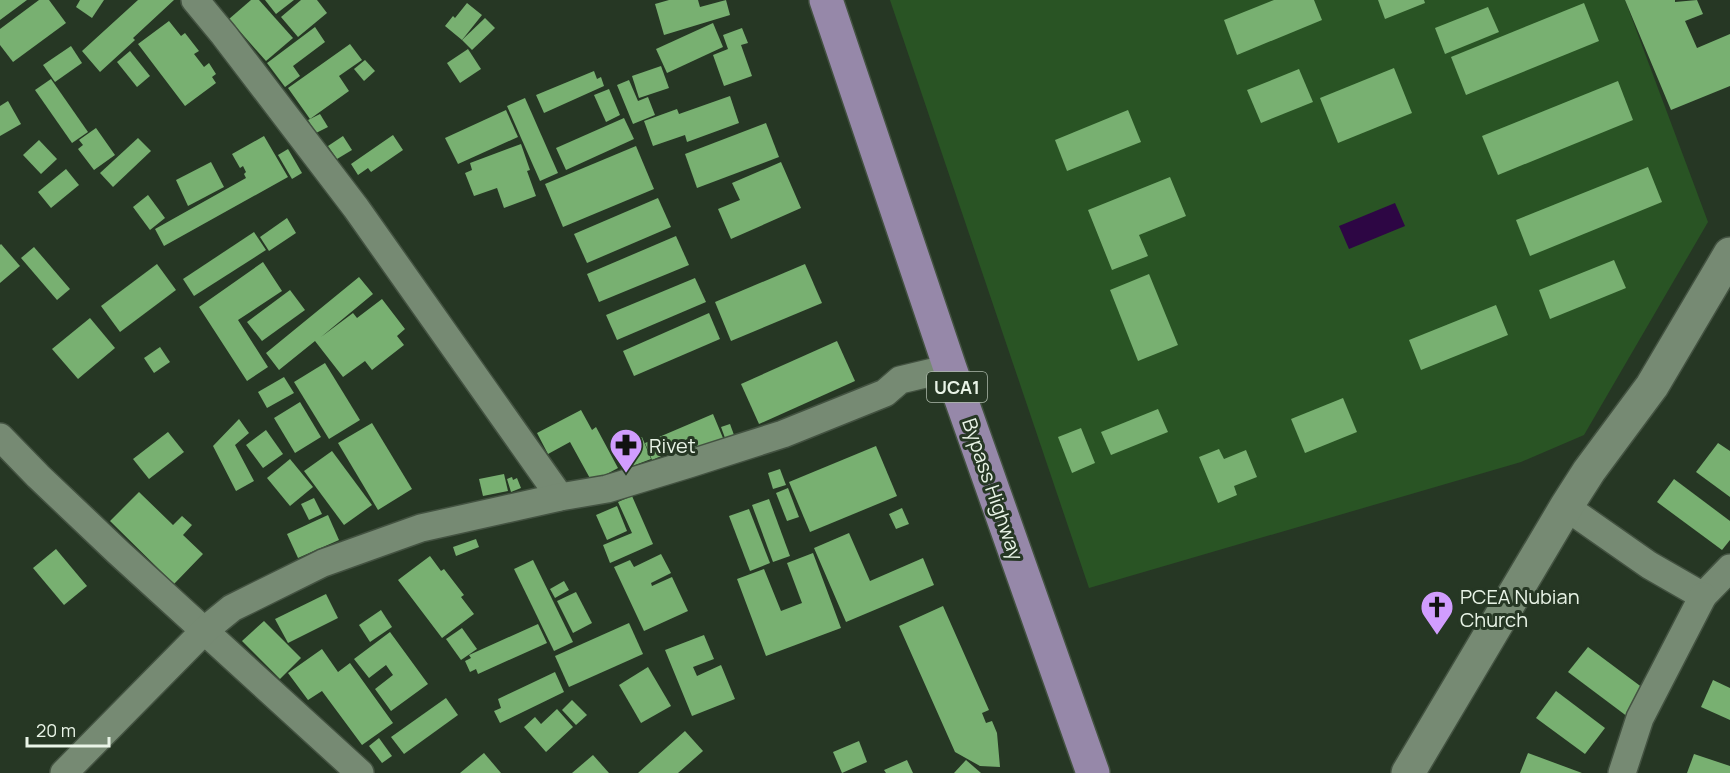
<svg xmlns="http://www.w3.org/2000/svg" width="1730" height="773" font-family="Manrope,sans-serif">
<style>
.green{fill:#295424}
.water{fill:#2d0644}
.building{fill:#78b071}
.lines{fill:none;stroke-linecap:round;stroke-linejoin:round}
.street-casing{stroke:#435241;stroke-width:30}
.secondary-casing{stroke:#435241;stroke-width:36}
.primary-casing{stroke:#435241;stroke-width:36}
.street{stroke:#768a73;stroke-width:27}
.secondary{stroke:#768a73;stroke-width:33}
.primary{stroke:#9688a9;stroke-width:33}
.labels{text-anchor:middle;dominant-baseline:central;stroke-width:6;stroke-linejoin:round;paint-order:stroke}
.shield{fill:#263724;stroke:#aebbac;stroke-width:1.5}
.shield-label{font-size:18px;font-weight:bold;fill:#e9f4e7}
.poi-label{font-size:20px;fill:#e9f4e7;stroke:#263724;text-anchor:start}
.street-label{font-size:20px;fill:#e9f4e7;stroke:#263724}
</style>
<rect width="100%" height="100%" fill="#263724"/>
<polygon class="green" points="890,0 1625,0 1708,222 1584,435 1521,462 1089,588"/>
<polygon class="water" points="1395,203 1405,226 1349,249 1339,226"/>
<g class="building">
<polygon points="0,0 27,0 0,20"/>
<polygon points="39,0 49,0 66,23 13,62 0,45 0,29"/>
<polygon points="80,0 104,0 92,18 76,7"/>
<polygon points="138,0 174,0 133,38 135,40 100,72 82,51"/>
<polygon points="251,0 259,0 293,38 266,61 229,19"/>
<polygon points="265,0 294,0 276,14"/>
<polygon points="301,0 317,0 327,13 298,37 281,17"/>
<polygon points="669,0 698,0 700,7 726,0 730,15 664,35 655,4"/>
<polygon points="1274,0 1314,0 1322,20 1237,55 1224,20"/>
<polygon points="1378,0 1424,0 1425,3 1385,19"/>
<polygon points="1625,0 1675,0 1675,2 1697,0 1703,14 1685,21 1697,48 1730,34 1730,86 1671,110"/>
<polygon points="467,3 482,15 462,40 445,26 453,16 455,18"/>
<polygon points="1584,3 1599,41 1466,95 1451,57"/>
<polygon points="1488,7 1499,32 1445,54 1435,28"/>
<polygon points="485,18 495,28 472,50 462,40"/>
<polygon points="169,21 181,36 185,33 199,51 194,54 204,67 209,63 216,74 212,77 216,83 185,106 138,44"/>
<polygon points="713,23 723,47 667,73 656,49"/>
<polygon points="315,27 325,42 293,66 300,76 285,87 267,63"/>
<polygon points="742,28 748,43 741,45 752,76 724,86 713,55 728,49 723,35"/>
<polygon points="350,44 362,60 339,76 349,91 310,119 288,88"/>
<polygon points="71,46 82,63 55,82 43,65"/>
<polygon points="468,49 481,69 460,83 447,63"/>
<polygon points="130,51 150,76 137,87 117,62"/>
<polygon points="365,60 375,71 364,81 354,69"/>
<polygon points="661,66 669,88 639,98 632,76"/>
<polygon points="1394,68 1412,113 1338,143 1320,98"/>
<polygon points="1299,69 1313,102 1261,123 1247,90"/>
<polygon points="594,71 597,79 601,77 604,86 544,113 536,95"/>
<polygon points="51,79 88,132 72,143 35,90"/>
<polygon points="629,80 638,101 648,97 655,115 633,124 617,85"/>
<polygon points="1618,81 1633,120 1498,175 1482,136"/>
<polygon points="609,89 620,115 606,122 594,95"/>
<polygon points="730,96 739,123 687,142 685,135 653,146 644,121 677,109 679,114"/>
<polygon points="525,98 558,173 540,181 507,106"/>
<polygon points="8,101 21,124 0,136 0,106"/>
<polygon points="506,110 518,137 458,164 445,138"/>
<polygon points="1128,110 1141,142 1067,171 1055,140"/>
<polygon points="320,114 328,127 316,133 308,120"/>
<polygon points="624,118 634,139 566,170 556,148"/>
<polygon points="766,123 779,157 697,188 685,154"/>
<polygon points="96,128 115,155 94,170 78,149 83,145 79,140"/>
<polygon points="393,135 403,150 371,172 368,168 358,175 351,164"/>
<polygon points="264,136 288,177 164,246 155,229 246,178 244,174 246,172 243,166 240,168 232,154"/>
<polygon points="343,136 352,150 337,159 328,146"/>
<polygon points="138,138 151,151 113,187 100,173"/>
<polygon points="39,140 57,159 41,174 23,155"/>
<polygon points="521,144 530,170 527,171 536,196 504,208 497,188 474,196 465,173 472,170 470,163"/>
<polygon points="636,146 654,189 563,227 545,184"/>
<polygon points="288,149 302,173 292,179 278,155"/>
<polygon points="211,162 224,187 188,206 176,180"/>
<polygon points="781,162 801,208 731,239 718,209 740,200 732,183"/>
<polygon points="1648,167 1662,202 1530,256 1516,220"/>
<polygon points="66,169 79,185 51,208 38,192"/>
<polygon points="1170,177 1186,216 1139,235 1148,256 1112,270 1088,210"/>
<polygon points="148,195 165,218 150,230 133,207"/>
<polygon points="658,198 671,227 587,263 574,234"/>
<polygon points="287,218 296,233 269,251 260,237"/>
<polygon points="254,232 266,250 194,296 183,279"/>
<polygon points="676,236 689,265 599,302 587,274"/>
<polygon points="1,244 20,266 0,283 0,245"/>
<polygon points="34,247 70,289 57,300 21,258"/>
<polygon points="1614,260 1626,288 1550,319 1539,290"/>
<polygon points="263,262 282,291 238,320 268,367 247,381 199,307"/>
<polygon points="157,264 176,290 120,332 101,306"/>
<polygon points="805,264 822,303 731,341 715,302"/>
<polygon points="1149,274 1178,345 1138,361 1110,290"/>
<polygon points="359,277 373,294 321,337 353,313 357,318 382,299 405,329 397,336 404,345 372,370 365,361 343,377 315,341 279,370 266,353"/>
<polygon points="695,278 706,302 617,340 606,315"/>
<polygon points="290,290 305,310 262,341 247,322"/>
<polygon points="1496,305 1508,335 1421,370 1409,340"/>
<polygon points="709,313 720,339 634,376 623,351"/>
<polygon points="90,318 115,348 78,379 52,349"/>
<polygon points="837,341 855,381 759,424 741,384"/>
<polygon points="160,347 170,362 154,373 144,358"/>
<polygon points="325,363 360,420 329,439 294,382"/>
<polygon points="284,377 294,393 267,408 258,392"/>
<polygon points="1343,398 1357,432 1305,453 1291,419"/>
<polygon points="300,402 321,437 295,453 274,418"/>
<polygon points="1158,409 1168,432 1111,455 1101,432"/>
<polygon points="581,410 592,430 596,427 618,468 592,482 570,442 548,454 537,433"/>
<polygon points="713,414 723,438 676,459 673,451 652,460 645,443"/>
<polygon points="239,419 249,433 235,445 254,481 236,491 213,446"/>
<polygon points="372,423 412,489 378,510 338,443"/>
<polygon points="730,424 734,435 725,438 721,427"/>
<polygon points="1081,428 1095,463 1072,473 1058,437"/>
<polygon points="266,430 283,454 263,468 246,445"/>
<polygon points="168,432 184,452 149,479 133,459"/>
<polygon points="642,437 651,459 622,470 617,456 620,455 617,448"/>
<polygon points="1718,443 1730,451 1730,497 1696,472"/>
<polygon points="876,446 897,496 810,532 789,482"/>
<polygon points="1219,449 1224,459 1246,450 1257,477 1234,486 1237,495 1218,503 1199,457"/>
<polygon points="332,451 372,505 344,525 304,471"/>
<polygon points="290,459 313,487 290,506 267,478"/>
<polygon points="780,469 786,485 773,489 768,473"/>
<polygon points="504,474 508,491 483,496 479,479"/>
<polygon points="512,477 513,480 517,478 521,488 511,492 507,479"/>
<polygon points="1674,479 1730,521 1730,540 1722,550 1657,502"/>
<polygon points="788,488 799,517 787,521 776,493"/>
<polygon points="139,492 173,525 182,516 192,525 183,535 203,554 174,584 110,521"/>
<polygon points="632,496 653,544 610,563 603,545 632,533 618,502"/>
<polygon points="314,498 322,514 309,520 301,504"/>
<polygon points="769,499 790,556 773,562 752,505"/>
<polygon points="617,506 627,531 607,540 596,515"/>
<polygon points="902,508 909,524 896,529 889,514"/>
<polygon points="749,509 770,563 750,571 729,516"/>
<polygon points="328,515 339,540 298,558 287,534"/>
<polygon points="849,533 870,581 923,558 934,585 846,622 814,548"/>
<polygon points="476,539 479,547 456,556 453,547"/>
<polygon points="56,549 87,586 64,605 33,568"/>
<polygon points="813,553 841,628 766,656 737,579 764,569 781,611 802,603 787,563"/>
<polygon points="661,554 671,573 651,583 652,586 672,577 688,611 644,631 614,567 630,560 634,567"/>
<polygon points="430,556 441,571 444,569 464,595 461,597 474,614 442,638 398,580"/>
<polygon points="533,560 573,642 554,651 514,569"/>
<polygon points="564,581 569,590 555,598 550,589"/>
<polygon points="576,592 592,623 573,633 557,601"/>
<polygon points="326,594 338,618 288,643 275,619"/>
<polygon points="943,606 989,710 982,713 986,723 992,721 997,733 1000,767 980,766 955,752 899,626"/>
<polygon points="381,610 392,627 370,642 359,625"/>
<polygon points="264,621 301,658 280,679 242,641"/>
<polygon points="629,623 643,654 569,687 555,656"/>
<polygon points="538,624 547,643 478,674 476,669 470,672 465,661 471,658 469,655"/>
<polygon points="462,628 477,649 461,660 446,639"/>
<polygon points="390,632 428,684 391,711 375,689 393,675 386,665 369,678 354,659"/>
<polygon points="704,635 714,659 693,667 697,676 721,665 735,699 692,716 665,650"/>
<polygon points="1588,647 1651,694 1632,720 1568,672"/>
<polygon points="322,649 338,672 350,663 393,723 362,745 322,691 308,700 288,673"/>
<polygon points="648,667 671,706 641,723 619,685"/>
<polygon points="555,672 564,692 500,723 494,711 501,708 498,699"/>
<polygon points="1713,680 1730,688 1730,720 1701,707"/>
<polygon points="1556,691 1605,728 1585,754 1536,718"/>
<polygon points="446,698 458,715 404,754 391,737"/>
<polygon points="572,700 587,715 576,725 562,710"/>
<polygon points="557,709 573,727 546,752 524,727 535,717 541,724"/>
<polygon points="685,731 703,751 678,773 638,773"/>
<polygon points="379,738 392,756 382,763 369,746"/>
<polygon points="859,741 867,762 842,773 833,752"/>
<polygon points="484,753 501,773 460,773"/>
<polygon points="1528,753 1582,773 1520,773"/>
<polygon points="1694,754 1730,766 1730,773 1687,773"/>
<polygon points="593,755 609,773 572,773"/>
<polygon points="907,760 913,773 886,773 884,770"/>
<polygon points="966,760 981,773 954,773"/>
</g>
<g class="lines">
<g class="street-casing">
<g id="street">
<polyline points="195,0 224,35 356,208 560,497"/>
<polyline points="0,437 38,476 118,552 360,773"/>
<polyline points="1566,507 1649,565 1703,596 1730,568"/>
<polyline points="64,773 205,630 232,608 323,563 421,528 560,497 607,489 689,464 783,434 885,393 900,380 950,368"/>
<polyline points="1622,773 1640,718 1703,596"/>
</g>
</g>
<g class="secondary-casing">
<polyline id="secondary" points="1408,773 1566,507 1589,471 1652,386 1730,254"/>
</g>
<g class="primary-casing">
<polyline id="primary" points="826,0 950,368 1093,773"/>
</g>
<use href="#street" class="street"/>
<use href="#secondary" class="secondary"/>
<use href="#primary" class="primary"/>
</g>
<defs>
<g id="pharmacy-pin" transform="scale(1.725)"><path d="M0 17L-7.5 6A9.5 9.5 0 1 1 7.5 6Z" fill="#d19dfe" stroke="#263724"/><path d="M-2-6h4v4h4v4h-4v4h-4v-4h-4v-4h4Z" fill="#111"/></g>
<g id="church-pin" transform="scale(1.725)"><path d="M0 17L-7.5 6A9.5 9.5 0 1 1 7.5 6Z" fill="#d19dfe" stroke="#263724"/><path d="M-1.2-6h2.4v3.5h3.3v2.4h-3.3V6h-2.4V-.1h-3.3v-2.4h3.3Z" fill="#111"/></g>
</defs>
<g fill-rule="evenodd">
<use href="#pharmacy-pin" x="626" y="445"/>
<use href="#church-pin" x="1437" y="607"/>
</g>
<g class="labels">
<rect class="shield" x="927" y="372" width="60" height="30" rx="4.5"/>
<g class="shield-label">
<text x="957" y="387">UCA1</text>
</g>
<g class="poi-label">
<text x="649" y="445">Rivet</text>
<text x="1460" y="596">PCEA Nubian<tspan x="1460" dy="23">Church</tspan></text>
</g>
<g class="street-label">
<text transform="translate(993 489) rotate(71)">Bypass Highway</text>
</g>
</g>
<path d="M27 737v9h82v-9" fill="none" stroke="#e9f4e7" stroke-width="3"/>
<text x="36" y="737" font-size="18" fill="#e9f4e7" stroke="#263724" stroke-width="4.5" paint-order="stroke">20 m</text>
</svg>
